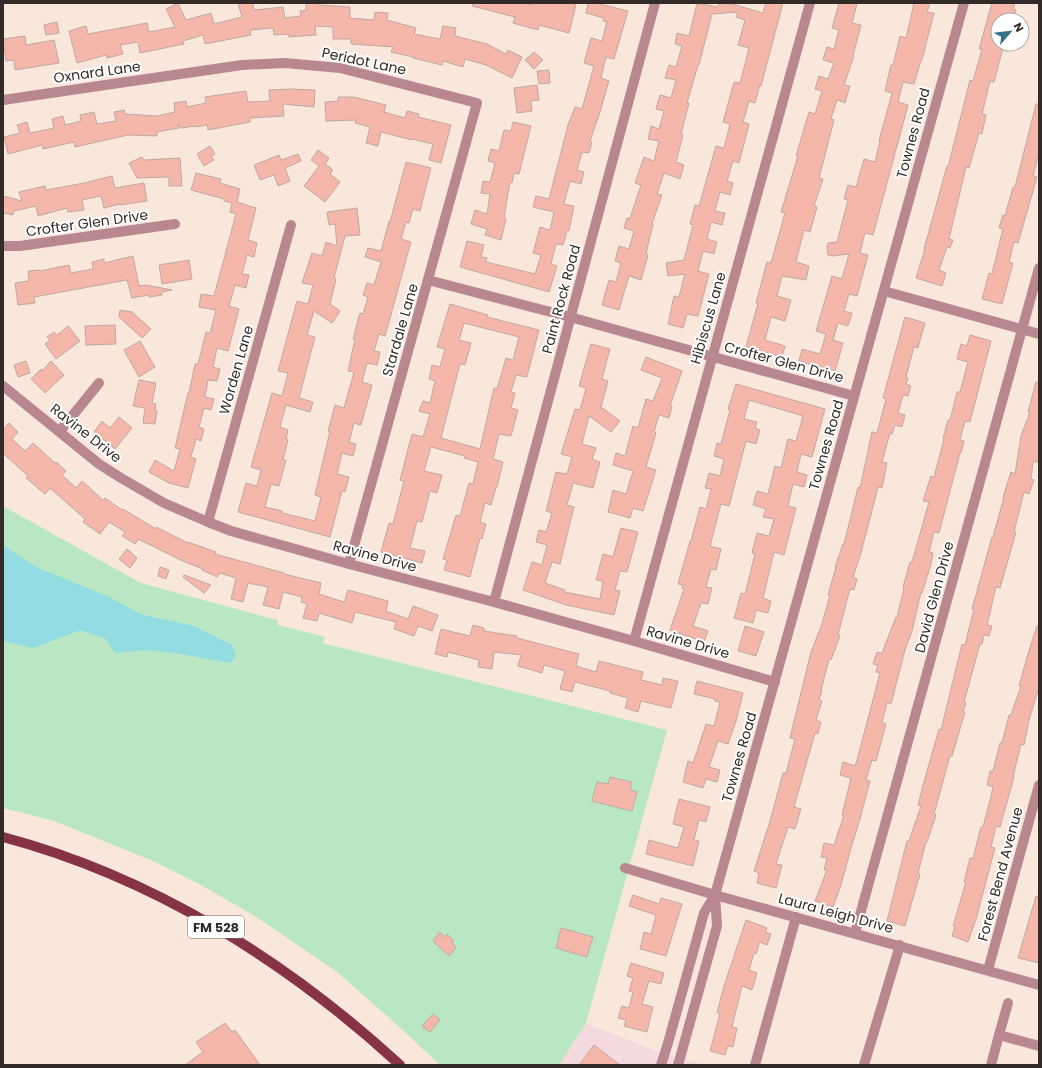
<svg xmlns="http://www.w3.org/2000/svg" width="1042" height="1068" font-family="Poppins,sans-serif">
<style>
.commercial{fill:#f4d9de}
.green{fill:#bae7c3}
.water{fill:#92dce2}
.building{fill:#f4b7aa;stroke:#bfa9a4;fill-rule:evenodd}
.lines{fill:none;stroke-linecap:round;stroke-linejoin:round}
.minor{stroke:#b9888e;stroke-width:10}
.major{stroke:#863343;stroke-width:10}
.labels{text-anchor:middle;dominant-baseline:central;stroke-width:4;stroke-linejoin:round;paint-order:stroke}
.shield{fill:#fff;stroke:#706b68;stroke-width:1}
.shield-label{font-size:13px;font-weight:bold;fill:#322b27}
.street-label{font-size:14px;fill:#322b27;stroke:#fff}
</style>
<rect width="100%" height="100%" fill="#fae7db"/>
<polygon class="commercial" points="586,1023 659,1052 706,1065 558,1065"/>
<polygon class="green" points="3,506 141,583 277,620 278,625 325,637 323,643 667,730 586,1023 559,1065 440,1065 395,1023 337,972 255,916 199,884 153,861 54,821 3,808"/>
<polygon class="water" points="3,545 36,567 109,597 140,614 194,626 232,645 236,656 230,663 175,653 146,650 115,653 106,639 81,630 33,648 3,641"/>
<g class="building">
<polygon points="178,3 186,20 211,13 214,24 242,17 238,3 253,3 254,10 283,7 285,18 301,16 300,11 306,10 306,3 319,3 319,5 350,7 350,18 374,20 375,12 388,13 387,20 416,28 414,34 440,39 443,26 456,28 455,36 487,44 506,54 508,50 522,57 512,78 486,65 465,59 463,67 443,61 442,65 413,58 413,57 391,52 393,47 351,44 351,39 333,39 333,27 315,26 316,35 289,37 289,34 274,35 273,28 250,30 251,35 205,44 203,35 183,41 184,44 140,53 138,42 120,45 123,54 107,58 106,55 77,63 69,31 86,26 88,34 147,23 149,32 175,27 166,9"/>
<polygon points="473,3 524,3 532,5 533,3 569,3 576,5 569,33 539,25 538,30 513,23 515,17 472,6"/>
<polygon points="588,3 596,3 628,11 614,59 606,57 601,78 609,81 600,112 590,141 592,142 589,153 582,152 577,170 584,172 581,184 570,181 564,204 574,206 569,231 567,231 563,245 556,244 551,264 557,266 549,292 460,267 467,241 484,245 481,257 487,258 486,262 535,274 541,255 533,253 540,227 550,230 554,212 533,207 536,196 549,199 568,125 575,107 582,109 594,66 584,63 591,38 602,41 607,22 603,21 604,18 586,13"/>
<polygon points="697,3 718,7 719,3 729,3 763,13 766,3 783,3 761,86 760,85 755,103 749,101 743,122 749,124 739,163 733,161 727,181 733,183 730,195 720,192 715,211 725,213 722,225 711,222 707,239 717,242 714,254 703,251 698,271 709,274 698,316 687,314 683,328 668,324 674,296 679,297 685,274 668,276 666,263 684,260 693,225 690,224 695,205 699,206 716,146 724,148 730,124 723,122 734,82 740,83 749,48 738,45 745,20 736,17 738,12 712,14 699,65 698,65 687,103 689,103 681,134 683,135 676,162 684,165 680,179 664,173 657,194 662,195 652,224 653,224 646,254 648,255 641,280 629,276 619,310 602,305 609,280 616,282 621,263 615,261 619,246 629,249 634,231 624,228 627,218 630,218 641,185 635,183 644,157 654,161 659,141 648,139 651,126 659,129 664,111 656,109 660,95 671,98 676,80 665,78 669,65 676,67 682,46 675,44 677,33 689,36"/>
<polygon points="839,3 857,3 852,23 861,25 853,56 854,56 844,85 850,86 845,103 837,100 831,119 834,120 819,178 823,179 814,206 817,207 810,232 804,230 796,262 809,266 806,280 782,276 777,296 791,300 785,321 771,317 765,340 785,346 782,357 746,347 758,303 756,303 767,262 771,263 785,213 781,212 798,156 796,156 809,112 815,114 822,91 815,89 819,76 828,79 834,63 823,60 827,47 834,49 839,30 832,28"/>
<polygon points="914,3 930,3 927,12 934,13 922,60 921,60 914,84 903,82 898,102 908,105 873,235 865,233 860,253 868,255 857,296 849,294 844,311 852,313 848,326 838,323 833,340 843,343 835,371 799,361 802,349 820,354 826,334 816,331 832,276 842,279 849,254 833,256 828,255 827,247 828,243 837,242 848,200 844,199 848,185 856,187 864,159 875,162 880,141 879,141 892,93 885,91 891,65 893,65 900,36 906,38"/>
<polygon points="992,3 1015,3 1013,9 1016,10 1013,20 998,20 998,44 1004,44 994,82 990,81 982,114 986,115 982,134 979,133 969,168 966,167 949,239 953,240 950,248 947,247 939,270 946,273 942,286 916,278 925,249 924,249 947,166 948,167 970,80 973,81 982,49 979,49"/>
<polygon points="57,22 59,33 46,35 44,25"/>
<polygon points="25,36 26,45 54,40 59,63 15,70 14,60 6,61 3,39"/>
<polygon points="534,52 543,60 534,69 525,60"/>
<polygon points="549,70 550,83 539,84 537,71"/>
<polygon points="537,85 539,100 531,101 532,111 517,113 514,88"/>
<polygon points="291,89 315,90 314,107 283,104 284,116 250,118 250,122 208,130 207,125 196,127 195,126 181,128 178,123 179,128 157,132 157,136 128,135 75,147 74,142 43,149 42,145 8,154 4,137 20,133 17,125 27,122 30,133 54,128 52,119 63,116 65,125 81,121 80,115 94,112 97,124 116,121 114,112 124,110 125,114 157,116 175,112 174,103 186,101 187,107 206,103 205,97 246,91 248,102 270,101 269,90"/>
<polygon points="338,97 354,97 386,105 384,112 405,118 407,111 419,114 418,117 451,125 441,163 429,160 433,144 412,139 412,140 381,132 378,146 366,143 370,127 355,123 356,120 326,121 325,102 338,101"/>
<polygon points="1036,104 1039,104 1039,153 1033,176 1037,177 1018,243 1014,242 1009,262 1013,263 1002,304 982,299 989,273 992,274 1003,229 999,228 1003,215 1005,216 1013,187 1015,187"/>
<polygon points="513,122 531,126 519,174 514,173 512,183 510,182 504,218 506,219 501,240 485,235 487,229 471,224 475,210 487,214 490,194 481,193 483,181 490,182 495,163 488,161 491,149 499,151 504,130 511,131"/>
<polygon points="210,146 215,154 211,156 214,160 204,166 197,154"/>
<polygon points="318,150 329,158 325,164 333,170 330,174 340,182 325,202 304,186 319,166 311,160"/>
<polygon points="298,154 301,161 285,168 290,181 278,186 274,175 260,180 254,165 279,155 281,160"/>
<polygon points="142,157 144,160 180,158 182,186 169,186 169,177 137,178 129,163"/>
<polygon points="406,162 431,168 420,211 413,209 409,223 406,222 401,239 411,242 385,336 379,334 374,351 380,352 377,365 367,363 362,382 372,385 361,425 354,423 349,442 356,444 353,456 342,453 337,474 349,477 345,492 342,491 330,537 238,512 246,483 257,486 261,470 251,467 272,393 282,396 288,373 278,371 297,301 308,304 313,285 302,283 312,253 322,256 326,242 337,246 335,224 329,225 327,212 357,208 360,235 345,236 334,278 336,279 330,304 340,311 332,323 314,311 307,335 315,337 299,398 313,402 310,412 286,405 280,427 288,430 286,439 288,440 283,460 286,460 279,486 271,484 265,507 282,511 282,513 315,521 321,497 315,495 330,431 328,431 335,405 344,408 354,372 348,371 355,339 353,339 360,313 363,314 368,297 363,295 367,283 374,285 381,262 365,257 368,248 381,251 389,221 390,222"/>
<polygon points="196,173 221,179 220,183 240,189 237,202 256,208 248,240 257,243 254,257 247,255 242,274 249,275 246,288 235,285 229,306 239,309 228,351 217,348 213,367 220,369 217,381 208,380 205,397 214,399 211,410 204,408 199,427 204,429 201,441 196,439 191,457 196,459 188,488 169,483 149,472 155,460 174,471 180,449 175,448 188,393 189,393 195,364 198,364 206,332 210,333 216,310 199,307 201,294 214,296 236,214 230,212 232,203 224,201 224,199 191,190"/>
<polygon points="112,176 115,188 144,183 147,201 120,205 120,204 104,208 101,196 82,200 84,210 68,212 67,208 38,216 36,206 14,211 13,215 3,213 3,196 22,201 19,192 45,186 46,190 84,183"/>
<polygon points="133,256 139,286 146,285 172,290 162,292 162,295 149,297 149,295 132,298 127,280 34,297 35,303 18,305 15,283 29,281 28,271 40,270 40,271 69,265 71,273 93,269 92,262 104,259 104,263"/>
<polygon points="189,260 192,279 162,284 159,265"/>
<path d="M450,304L488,315L487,317L539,330L527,377L516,375L511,392L515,393L511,408L518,410L511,436L499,434L493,459L503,462L497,487H496L491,505L485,503L480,522L486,524L482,539L480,538L470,577L444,570L447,560L443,559L456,515L460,516L469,483L473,484L478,462L464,458L465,456L431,447L424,471L442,475L437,493L430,491L422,522L417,521L410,548L425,551L422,563L381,552L389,523L393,524L404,481L400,480L412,434L423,437L430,414L419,411L423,401L430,403L435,381L429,379L432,365L440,367L445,349L437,347ZM464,323L519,337L513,360L506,358L497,389L494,388L480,449L441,438L460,364L465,365L471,343L459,340Z"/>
<polygon points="120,310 132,312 151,329 142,338 119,317"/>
<polygon points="905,317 925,323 918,348 914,347 906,377 908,378 906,384 911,386 908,396 903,395 898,413 905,415 902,427 895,425 892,434 890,433 882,462 887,463 882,488 878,487 861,553 853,577 857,579 854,590 850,589 838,635 840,636 831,660 829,659 821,690 822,690 819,700 822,701 816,720 821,722 818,734 815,733 794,807 801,809 795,829 788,827 776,864 782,865 776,888 757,883 759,873 754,871 770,821 783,773 786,773 795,739 790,738 811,652 822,624 830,595 828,595 836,567 835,567 843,544 844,544 858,487 860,488 872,432 877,433 886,399 883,398"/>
<polygon points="115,325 116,344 86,345 85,326"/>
<polygon points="68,326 80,341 56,359 45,344 50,340 47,337 54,332 57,335"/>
<polygon points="970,335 991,341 970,422 965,421 960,440 964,441 961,453 960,453 939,533 934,532 929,552 933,553 931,564 922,593 921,592 912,631 905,650 891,704 887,703 882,722 886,724 883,735 876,761 872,760 866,780 870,781 860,819 851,848 841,885 833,907 815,901 827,870 824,870 827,858 821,857 824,843 834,845 844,815 842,815 851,778 840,775 843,762 855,766 857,760 880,673 876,672 878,665 873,664 877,652 882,653 896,617 897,617 904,588 903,587 910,562 912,562 929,502 923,501 931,476 934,477 944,439 943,438 948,420 950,420 957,392 960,392 968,362 957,359 961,344 967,346"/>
<polygon points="140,341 155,367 139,377 124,350"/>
<polygon points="591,344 610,349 602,379 608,381 601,407 620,421 611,432 589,416 582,444 596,448 592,459 600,462 593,488 573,483 567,505 574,507 560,564 552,562 545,583 565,590 565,592 600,599 603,581 596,580 603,554 613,557 621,528 638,532 627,572 620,571 615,590 620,591 614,615 566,605 523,590 532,562 542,565 547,545 536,542 539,530 546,532 552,513 546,511 556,472 567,474 572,457 561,454 575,409 580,410 586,388 579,386"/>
<polygon points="646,357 682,371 670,406 672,406 669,418 659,415 654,432 656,433 646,467 656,470 643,511 633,508 630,518 608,512 613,490 626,494 633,471 613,465 616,453 625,456 633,426 638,428 646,399 653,401 662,378 641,370"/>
<polygon points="26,361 30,373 18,377 14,365"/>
<polygon points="51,361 64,375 45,393 31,379 41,369 42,371"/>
<polygon points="139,380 156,383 152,403 156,404 155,411 157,411 155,424 143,423 145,408 133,406"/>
<polygon points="1036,382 1039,382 1039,462 1033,462 1031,479 1034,480 1029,494 1024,492 1014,532 1016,532 1011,550 1000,588 996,587 989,617 987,625 992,626 989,636 984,635 982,644 980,644 964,702 966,703 963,711 965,712 952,756 950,756 934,814 936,815 927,842 926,842 918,873 920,874 905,926 887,921 907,841 909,841 921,806 918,805 925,778 939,729 941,730 962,644 965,645 974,609 972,609 992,537 993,537 1004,497 1003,497 1011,472 1015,474 1021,436 1030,412 1028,412"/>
<polygon points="736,384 825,409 812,457 801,454 797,472 807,475 804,487 793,484 788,506 796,508 784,555 774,552 763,598 771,601 768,613 756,610 753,623 734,618 741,593 745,594 755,554 752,553 757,533 769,536 774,519 763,517 766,509 753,505 757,491 768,494 775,466 781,468 788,439 796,441 803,416 749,400 744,419 757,422 755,428 760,430 756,444 746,441 729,506 721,504 710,546 721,549 716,570 711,569 706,587 712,588 708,604 701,603 693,626 708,631 704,642 670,630 684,589 682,588 683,585 678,584 690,541 691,541 700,507 706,509 711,489 705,488 709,473 720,476 724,459 714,456 717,443 721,444 730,410 728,409"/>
<polygon points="119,417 132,428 115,449 94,432 102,421 110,428"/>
<polygon points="9,423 18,432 12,439 25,451 33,443 55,463 56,462 66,471 62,475 76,488 82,481 103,500 105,498 122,510 123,509 156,529 156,527 188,543 188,542 216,552 215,554 284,573 284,574 321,583 319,594 344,602 348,590 388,601 386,611 408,619 413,606 438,615 432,631 418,626 414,636 394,629 396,622 355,612 352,623 319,613 317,621 303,618 307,604 301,602 302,597 283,592 279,609 263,605 268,587 248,583 243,602 231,599 236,578 220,573 217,577 202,570 203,569 185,562 138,539 135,544 122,536 125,532 109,522 100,534 83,522 85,519 50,488 45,494 26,478 28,476 3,453 3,430"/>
<polygon points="127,549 137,558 130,568 119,559"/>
<polygon points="160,567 169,570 166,579 158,576"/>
<polygon points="184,575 211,585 204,593 183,577"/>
<polygon points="473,625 484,628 484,631 517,636 517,638 579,654 576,666 596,672 599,661 643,672 641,680 662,685 663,678 678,681 671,708 641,701 638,712 625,708 628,698 610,693 610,691 575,682 572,692 560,689 565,671 544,665 542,673 518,666 521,655 494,652 492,669 478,667 479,660 448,652 447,657 435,654 441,629 470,636"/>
<polygon points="745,626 764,632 756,656 738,651"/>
<polygon points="1037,626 1039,626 1039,687 1029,720 1024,745 1021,744 1013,777 1014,777 1000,827 996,826 991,847 995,848 992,859 976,919 968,942 952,936 955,927 953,926 966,882 964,882 970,858 973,858 981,827 983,827 991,796 993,787 987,785 990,771 993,771 1000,743 1002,743 1009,715 1011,715 1021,686 1019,686 1027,657"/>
<polygon points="697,681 743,693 736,721 728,744 718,741 709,767 720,770 717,782 706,779 703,788 683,782 688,761 693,763 706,724 714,726 720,702 715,701 715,699 694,694"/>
<polygon points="610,777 632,782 630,790 637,792 632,811 592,801 597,782 608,784"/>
<polygon points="679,799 710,807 706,822 699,820 694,840 699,841 693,866 646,854 649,840 678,848 684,827 673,824"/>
<polygon points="633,895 659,904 661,898 682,904 666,956 640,949 644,932 651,934 656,915 629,906"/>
<polygon points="1036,896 1039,897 1039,963 1018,958"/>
<polygon points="746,920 767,928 765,932 771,934 767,945 760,942 756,954 754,953 749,970 757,973 752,990 742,986 732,1027 737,1028 733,1047 728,1046 725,1055 710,1051 720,1013 717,1013 724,986"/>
<polygon points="561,928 593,937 587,957 556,948"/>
<polygon points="440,932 445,937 447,934 454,941 452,943 456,947 449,956 433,941"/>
<polygon points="631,963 664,973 661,984 649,981 642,1004 653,1007 647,1032 624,1026 626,1020 618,1018 622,1006 629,1008 633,992 629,991 633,978 627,976"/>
<polygon points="433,1014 440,1020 430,1032 422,1026"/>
<polygon points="225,1023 232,1032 235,1030 260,1065 185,1065 203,1052 196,1042"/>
<polygon points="594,1045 620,1065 579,1065"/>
</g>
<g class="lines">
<g class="minor">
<polyline points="3,100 242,65 285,63 340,68 477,103 349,564"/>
<polyline points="3,246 20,246 175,224"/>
<polyline points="428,280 570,317 854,396"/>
<polyline points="884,291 1039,334"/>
<polyline points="3,386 99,464 121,478 164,503 208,522 231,531 349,564 494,602 634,641 775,682"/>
<polyline points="60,431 99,383"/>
<polyline points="208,522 291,225"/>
<polyline points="494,602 655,3"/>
<polyline points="634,641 810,3"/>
<polyline points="625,868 715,895 1039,985"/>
<polyline points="855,933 1039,268"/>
<polyline points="988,970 1039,785"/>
<polyline points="1008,1003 999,1035 1039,1046"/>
<polyline points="661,1065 668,1043 704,913 715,895 964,3"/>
<polyline points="678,1065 717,926 715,895"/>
<polyline points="755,1065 796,917"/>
<polyline points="864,1065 900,945"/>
<polyline points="991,1065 999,1035"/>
</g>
<path class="major" d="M3,837C153,877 287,961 400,1065"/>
</g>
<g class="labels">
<rect class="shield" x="188" y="916" width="56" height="22" rx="3"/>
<g class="shield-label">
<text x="216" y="927">FM 528</text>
</g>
<g class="street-label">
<text transform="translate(364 61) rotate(12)">Peridot Lane</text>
<text transform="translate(97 72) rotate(-8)">Oxnard Lane</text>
<text transform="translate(913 133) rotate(-75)">Townes Road</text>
<text transform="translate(87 223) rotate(-8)">Crofter Glen Drive</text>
<text transform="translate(561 299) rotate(-75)">Paint Rock Road</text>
<text transform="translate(708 318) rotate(-74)">Hibiscus Lane</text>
<text transform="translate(400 330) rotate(-74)">Stardale Lane</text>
<text transform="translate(784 362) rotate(15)">Crofter Glen Drive</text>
<text transform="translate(236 370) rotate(-74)">Worden Lane</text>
<text transform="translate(86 433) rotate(38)">Ravine Drive</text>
<text transform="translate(826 445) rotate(-74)">Townes Road</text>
<text transform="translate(375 556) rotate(15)">Ravine Drive</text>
<text transform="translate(934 597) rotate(-75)">David Glen Drive</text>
<text transform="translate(688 642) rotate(16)">Ravine Drive</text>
<text transform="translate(739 757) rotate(-74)">Townes Road</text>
<text transform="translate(1000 874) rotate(-75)">Forest Bend Avenue</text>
<text transform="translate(836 913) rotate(15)">Laura Leigh Drive</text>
</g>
</g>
<rect width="1042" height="1068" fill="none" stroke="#322b27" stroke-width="8"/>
<g transform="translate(1010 32) rotate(62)"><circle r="19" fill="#ffffff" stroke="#adaaa9"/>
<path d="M0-3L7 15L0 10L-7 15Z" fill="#357189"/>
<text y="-6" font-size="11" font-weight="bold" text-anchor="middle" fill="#322b27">N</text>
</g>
</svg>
